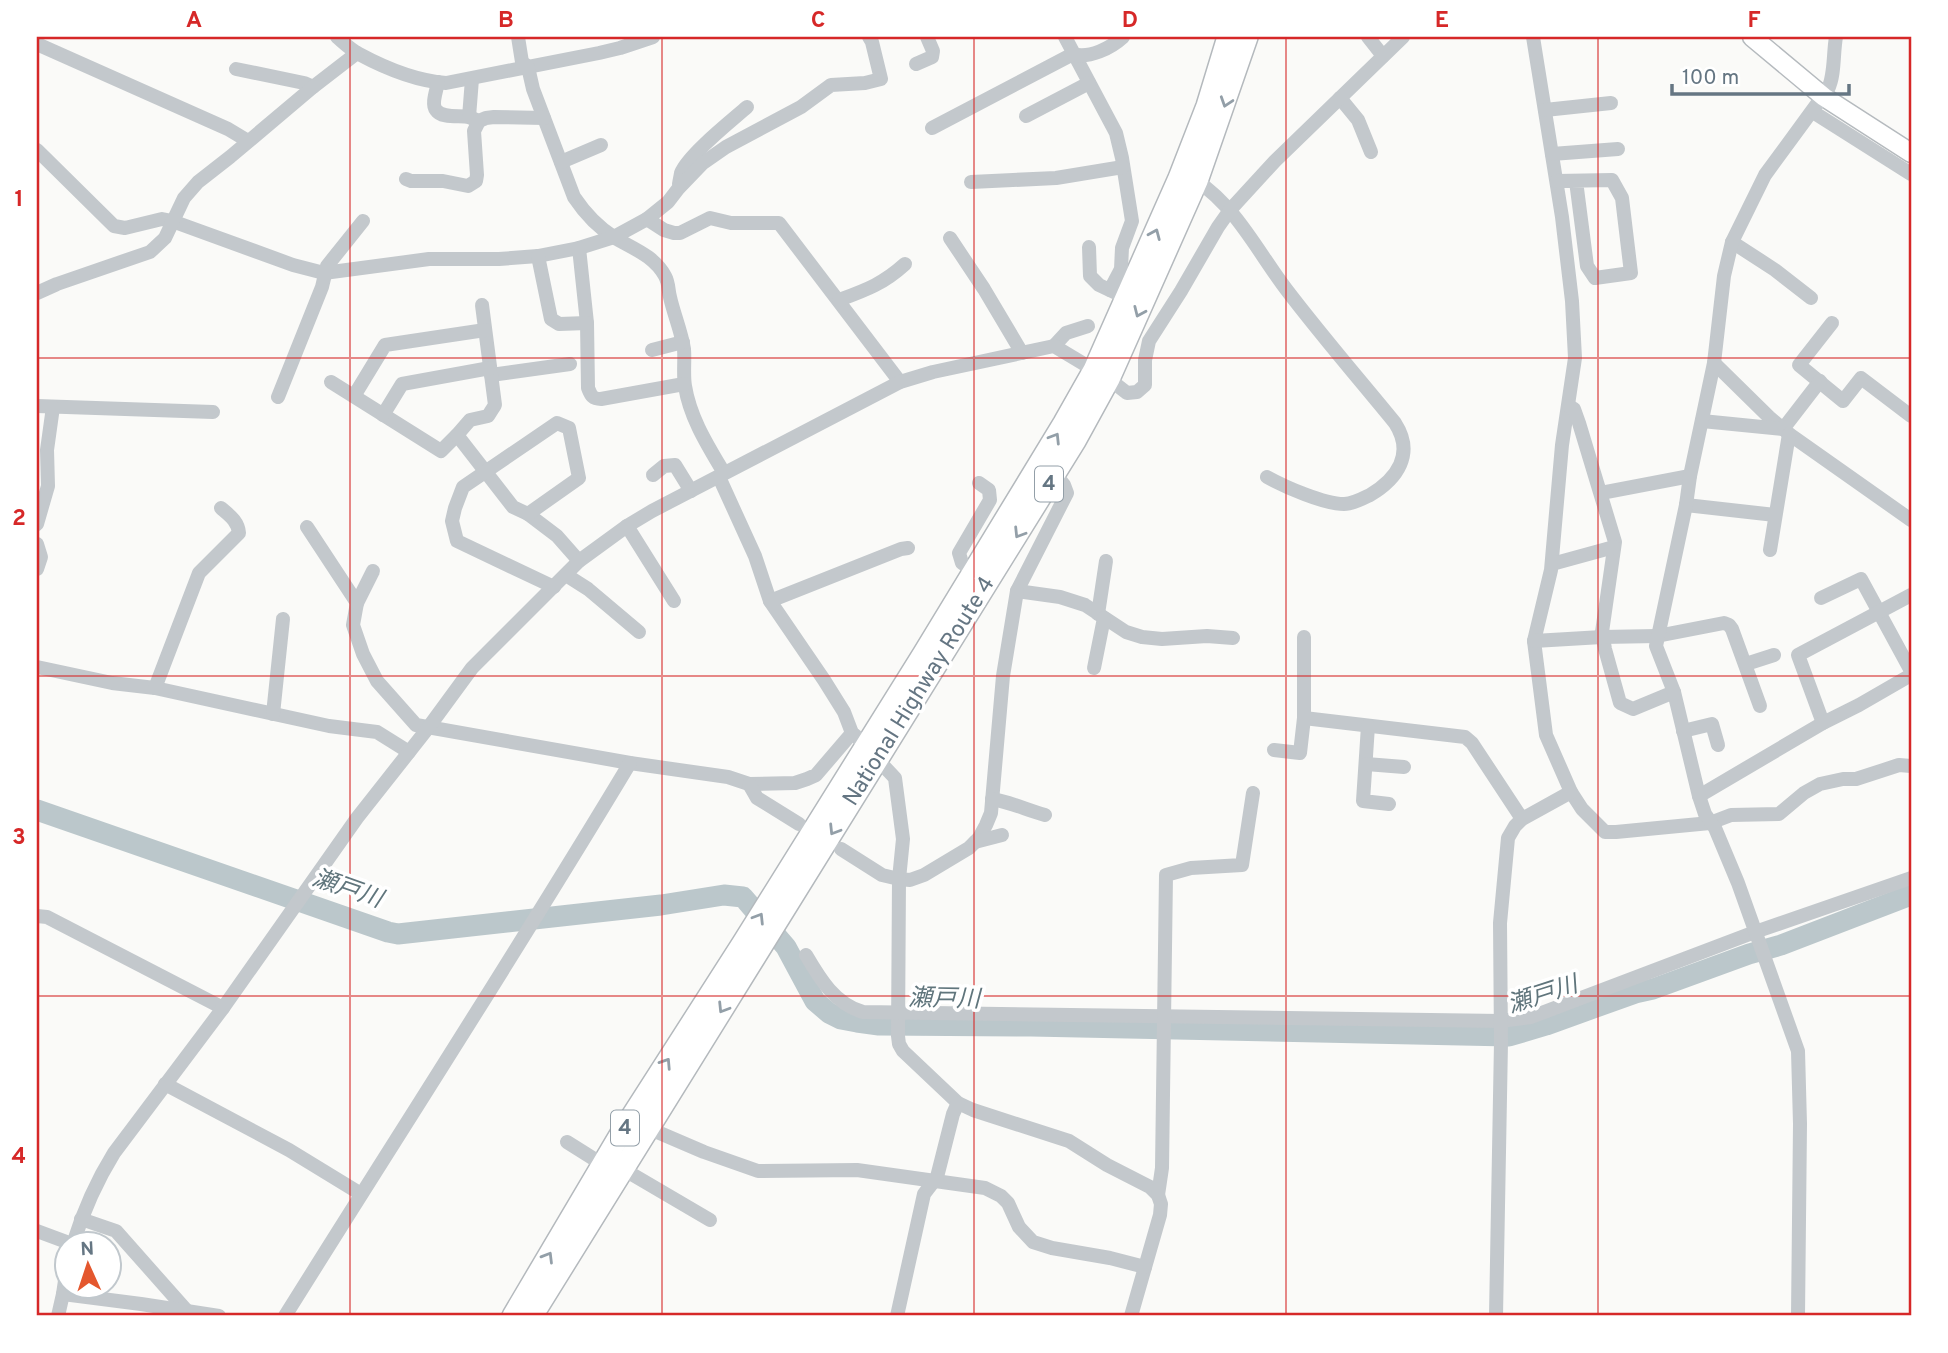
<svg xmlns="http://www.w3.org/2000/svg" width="1948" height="1353" font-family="Overpass,'Noto Sans JP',sans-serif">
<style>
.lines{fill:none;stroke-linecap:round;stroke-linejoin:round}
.river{stroke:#bbc7cb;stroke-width:21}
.major-casing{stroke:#b5babe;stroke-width:21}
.highway-casing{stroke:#b4b9bd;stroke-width:24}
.minor{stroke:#c3c8cc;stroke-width:14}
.major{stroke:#fff;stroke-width:18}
.highway{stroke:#fff;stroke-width:21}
.oneway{stroke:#939fa8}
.grid{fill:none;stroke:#d62828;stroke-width:2;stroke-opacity:0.55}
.labels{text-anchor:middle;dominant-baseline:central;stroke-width:7;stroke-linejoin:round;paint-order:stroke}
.shield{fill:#fff;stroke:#939fa8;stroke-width:2}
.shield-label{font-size:21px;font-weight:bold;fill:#657683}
.street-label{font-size:23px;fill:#657683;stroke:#fff}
.water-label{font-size:24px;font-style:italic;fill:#60757c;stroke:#fff}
.neatline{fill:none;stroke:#d62828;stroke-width:2.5}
.grid-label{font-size:23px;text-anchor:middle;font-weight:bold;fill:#d62828}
</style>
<rect width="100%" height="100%" fill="#fafaf8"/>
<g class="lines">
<polyline class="river" points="37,810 388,932 398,934 661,905 724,895 743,897 786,947 815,1001 829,1013 841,1019 857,1022 879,1025 1031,1026 1509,1036 1546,1025 1635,993 1653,989 1749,954 1781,945 1911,895"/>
<g class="major-casing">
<polyline id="major" points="1752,37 1824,97 1911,153"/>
</g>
<g class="highway-casing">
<g id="highway">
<polyline points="513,1316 620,1135 743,943 924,653 1064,423 1094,370 1179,178 1207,106 1228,37"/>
<polyline points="532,1316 1075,441 1109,379 1197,181 1247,37"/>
</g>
</g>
<g class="minor">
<path d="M337,37C344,43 351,50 359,54C385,68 418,81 446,83L599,53L620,48L653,37"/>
<path d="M518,37L522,62L528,67L533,89L574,197C584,212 599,228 615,238C634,249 654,256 665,276C669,283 668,290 670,297C674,315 681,330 684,349C685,361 683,374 685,386C690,418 708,446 724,473"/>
<polyline points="1065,37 1116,133 1122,158 1132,221 1122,248 1121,269 1110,290"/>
<polyline points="1368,37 1383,56"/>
<polyline points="1533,37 1562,217 1572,301 1575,358 1562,445 1551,570 1534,641 1546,735 1571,792 1582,809 1605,832 1616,832 1710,823 1731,815 1779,814 1804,793 1820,784 1843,779 1856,779 1899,765 1911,766"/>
<polyline points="37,44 228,129 248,141"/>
<polyline points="916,64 932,57 933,51 927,37"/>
<polyline points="236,69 304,83 313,87"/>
<path d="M438,82C437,89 431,104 436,110C442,119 460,115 469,117C472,118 476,120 479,121"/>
<polyline points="1340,98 1358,120 1371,152"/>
<polyline points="1545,110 1611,103"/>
<polyline points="1813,112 1911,174"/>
<polyline points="1026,116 1089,83"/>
<polyline points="469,117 472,79"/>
<path d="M932,128L1073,54C1089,59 1111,48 1123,37"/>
<polyline points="37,150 114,226 125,228 162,219 172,221 293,265 324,273 429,259 499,259 538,256 579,248 614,237 647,219 664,230 674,233 680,233 710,218 731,223 779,223 900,382"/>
<polyline points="1552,154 1618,149"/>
<polyline points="561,162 601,145"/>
<polyline points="406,179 411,181 443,181 468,186 476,181 477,175 474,131 479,121 486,118 494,117 544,118"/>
<path d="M1197,181C1236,207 1258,252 1286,289C1321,335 1359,379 1395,423C1415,454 1397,479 1370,495C1362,499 1353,504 1344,504C1324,504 1285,487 1267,477"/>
<polyline points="1557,181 1612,180 1622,198 1631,273 1595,278 1587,266 1576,181"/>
<polyline points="971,182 1056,178 1123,167"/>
<path d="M679,184C679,183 681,174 681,173C688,155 731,121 747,107"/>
<polyline points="647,219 668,202 678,189 703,163 726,147 801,107 831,85 865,83 881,79 872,42 869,37"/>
<polyline points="950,238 984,289 1022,353"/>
<polyline points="1732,242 1775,270 1811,298"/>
<polyline points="1089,247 1090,276 1099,285 1116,293"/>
<path d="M579,248L587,323L588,388C591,395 592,399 601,399L684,384"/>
<polyline points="538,256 551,319 559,324 587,323"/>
<polyline points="37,293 57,284 150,252 165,238 184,198 198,182 230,157 313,87 357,53"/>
<path d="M839,300C866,290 883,284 905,264"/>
<polyline points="1832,323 1799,365 1843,401 1861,378 1911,416"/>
<polyline points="1054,346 1066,333 1088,326"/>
<polyline points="652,350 683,342"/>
<polyline points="1714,363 1769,417 1789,434 1911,520"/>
<polyline points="491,375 570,364"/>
<polyline points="331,382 441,451 457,435 470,420 488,416 495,405 482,305"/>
<polyline points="354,396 385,345 485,330"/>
<polyline points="278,397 322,287 327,266 363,221"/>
<polyline points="37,406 213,412"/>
<polyline points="1569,406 1574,409 1579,423 1615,542 1602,632 1605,649 1620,703 1633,709 1674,692"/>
<polyline points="383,415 402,384 490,368"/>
<polyline points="1702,421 1783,429 1820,381"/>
<polyline points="457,435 513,507 528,514 557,536 579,561"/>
<polyline points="1055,474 1064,485 1067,493 1017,591 1060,597 1085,605 1126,632 1142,637 1162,639 1207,636 1233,638"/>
<polyline points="653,475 664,466 675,465 691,491"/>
<polyline points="719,477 755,556 770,601 824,680 844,712 852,733 858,738"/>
<polyline points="1601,493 1690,476"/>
<polyline points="1686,505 1775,515"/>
<polyline points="528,514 579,478 569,428 557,423 463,487 455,508 452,521 457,541 554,587"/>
<polyline points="37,524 48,486 47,450 53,407"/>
<polyline points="627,526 674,601"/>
<polyline points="307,527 357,603 353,625 363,654 377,681 416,725 630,763 728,777 749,784 795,783 807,779 816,775 852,733"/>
<polyline points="37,544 41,557 37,569"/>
<polyline points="1770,550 1789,434"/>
<polyline points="1552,564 1614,547"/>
<polyline points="974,571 962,563 959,553 990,500 989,490 979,483"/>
<polyline points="566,575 588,589 639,632"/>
<polyline points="1821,598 1861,579 1911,671"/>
<polyline points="770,601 901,549 908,548"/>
<polyline points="357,603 373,571"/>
<polyline points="1098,614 1106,561"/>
<polyline points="1534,641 1602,637 1657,636 1724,623 1729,625 1732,629 1760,706"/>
<polyline points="1746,664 1774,655"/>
<polyline points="37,667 112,683 155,688 329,726 377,732 409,752"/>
<polyline points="1094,668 1104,618"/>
<path d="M155,688L199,573L239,533C238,521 229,515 221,508"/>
<polyline points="273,714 283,619"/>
<polyline points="1304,718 1465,737 1472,743 1522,819"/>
<polyline points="1823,723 1798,655 1911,595"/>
<polyline points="1368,726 1363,801 1389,804"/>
<polyline points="1683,731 1712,724 1718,745"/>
<polyline points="1274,750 1300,753 1304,718 1304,637"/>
<polyline points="877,759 895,778 903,839 899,879 910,880 924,875 969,848 979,838 986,825 991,813 1003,676 1017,591"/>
<polyline points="1366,764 1404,767"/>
<polyline points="749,784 757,798 799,824"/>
<polyline points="1699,796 1823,723 1859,705 1911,675"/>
<path d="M992,799C1010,802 1027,810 1045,815"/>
<polyline points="975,842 1002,835"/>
<polyline points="841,849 882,875 899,879 898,1036 899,1044 903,1051 958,1103 973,1110 1069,1141 1107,1165 1150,1187 1158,1195 1161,1204 1160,1215 1131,1316"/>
<polyline points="37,916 47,917 223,1008"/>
<path d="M806,955C820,979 835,1004 863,1012L1501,1021L1531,1017L1755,932L1911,878"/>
<polyline points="165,1084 289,1150 361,1194"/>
<polyline points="648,1128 704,1152 758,1171 857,1170 985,1188 1001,1196 1008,1203 1019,1227 1033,1242 1052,1248 1110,1258 1145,1267"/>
<polyline points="567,1142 602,1164"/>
<polyline points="623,1169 710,1220"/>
<polyline points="1158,1195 1162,1168 1166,875 1191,868 1242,865 1253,793"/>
<polyline points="81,1219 116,1231 186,1310"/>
<polyline points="37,1231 72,1244"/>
<path d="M73,1244C83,1212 96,1182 114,1153L223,1008L357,818L428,728L472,668L579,561L627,526L652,511L900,382L933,372L1054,346L1109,379L1127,393L1137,392L1145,385V360L1149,341L1181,291L1218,227L1230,210L1275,161L1403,37"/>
<polyline points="66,1274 63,1294 141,1304 219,1316"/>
<polyline points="108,1274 112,1254"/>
<polyline points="58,1316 63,1294"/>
<path d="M285,1316C400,1132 518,950 630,763"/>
<polyline points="897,1316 924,1194 937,1177 953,1114 958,1103"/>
<polyline points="1496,1316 1501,1042 1500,923 1508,838 1515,826 1522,819 1571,792"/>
<path d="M1798,1316L1800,1124L1798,1051L1738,883L1715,828L1705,814L1699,796L1674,692L1656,646L1686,505L1690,476L1714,363L1724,276L1732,242L1765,175L1828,89C1835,75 1833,53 1836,37"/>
</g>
<use href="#major" class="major"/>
<use href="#highway" class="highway"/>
</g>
<defs><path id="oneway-chevron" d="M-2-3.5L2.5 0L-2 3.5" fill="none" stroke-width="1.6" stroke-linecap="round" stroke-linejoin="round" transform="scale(1.75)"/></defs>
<g class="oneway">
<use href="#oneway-chevron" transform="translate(1226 102) rotate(108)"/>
<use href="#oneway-chevron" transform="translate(1155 234) rotate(-67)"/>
<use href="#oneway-chevron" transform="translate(1139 312) rotate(114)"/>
<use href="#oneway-chevron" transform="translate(1055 438) rotate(-58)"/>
<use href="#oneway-chevron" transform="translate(1019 533) rotate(122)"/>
<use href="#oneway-chevron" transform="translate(834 830) rotate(122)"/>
<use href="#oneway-chevron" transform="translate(759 918) rotate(-58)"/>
<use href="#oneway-chevron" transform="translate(723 1008) rotate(122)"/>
<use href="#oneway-chevron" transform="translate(666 1063) rotate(-57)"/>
<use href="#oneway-chevron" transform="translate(548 1257) rotate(-59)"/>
</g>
<path class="grid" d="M350,37V1316M662,37V1316M974,37V1316M1286,37V1316M1598,37V1316M37,358H1911M37,676H1911M37,996H1911"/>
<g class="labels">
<g class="shield">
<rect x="1035" y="466.5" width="28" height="35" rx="5"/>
<rect x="611" y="1110.5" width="28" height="35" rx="5"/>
</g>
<g class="shield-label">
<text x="1049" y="484">4</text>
<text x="625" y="1128">4</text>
</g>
<g class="street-label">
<text transform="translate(920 692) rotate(-58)">National Highway Route 4</text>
</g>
<g class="water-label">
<text transform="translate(347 890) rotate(19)">瀬戸川</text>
<text transform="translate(1543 996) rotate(-18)">瀬戸川</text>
<text transform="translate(944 1000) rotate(1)">瀬戸川</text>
</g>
</g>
<rect width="1948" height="1353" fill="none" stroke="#ffffff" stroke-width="77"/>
<g transform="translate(88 1265) rotate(357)"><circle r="33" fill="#ffffff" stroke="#c1c8cd" stroke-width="2"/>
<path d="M0-5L12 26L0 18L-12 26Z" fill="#e4572e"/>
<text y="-10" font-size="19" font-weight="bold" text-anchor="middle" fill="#657683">N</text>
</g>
<path d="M1672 84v10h177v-10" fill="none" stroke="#657683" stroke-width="3.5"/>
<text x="1682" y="84" font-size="21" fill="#657683" stroke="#ffffff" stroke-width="5" paint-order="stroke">100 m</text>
<rect x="38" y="38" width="1872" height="1276" class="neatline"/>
<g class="grid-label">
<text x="194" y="27">A</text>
<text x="506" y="27">B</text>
<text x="818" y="27">C</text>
<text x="1130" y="27">D</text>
<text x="1442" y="27">E</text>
<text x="1754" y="27">F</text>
<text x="19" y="206">1</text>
<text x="19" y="525">2</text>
<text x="19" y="844">3</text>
<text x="19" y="1163">4</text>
</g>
</svg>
